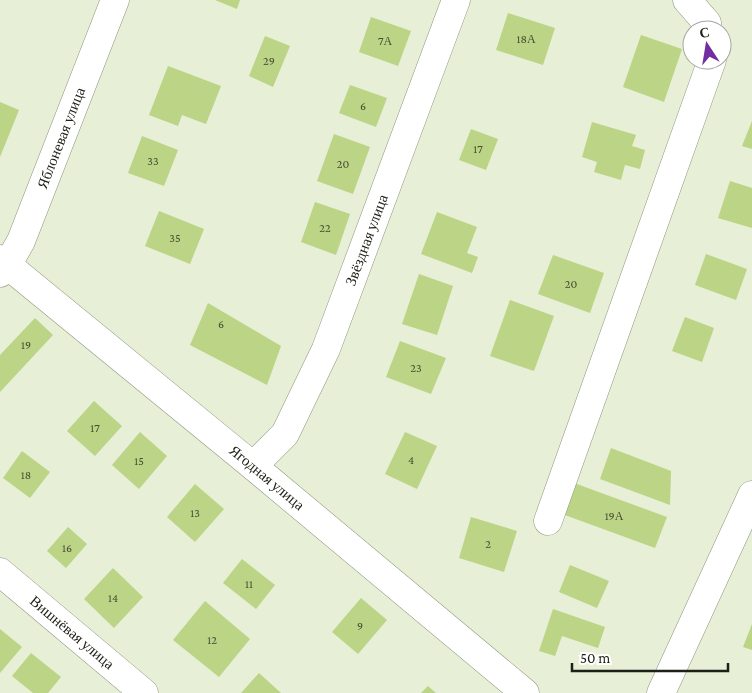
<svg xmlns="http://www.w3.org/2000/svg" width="752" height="693" font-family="'Crimson Pro',serif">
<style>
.building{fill:#bcd486}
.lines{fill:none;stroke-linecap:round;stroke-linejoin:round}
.minor-casing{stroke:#8d957e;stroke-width:29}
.minor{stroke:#fff;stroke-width:28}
.labels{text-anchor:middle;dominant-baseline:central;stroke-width:4;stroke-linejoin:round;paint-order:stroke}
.number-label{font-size:12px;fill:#454d33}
.street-label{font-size:15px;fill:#1d2017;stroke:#fff}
</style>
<rect width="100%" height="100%" fill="#e7efd6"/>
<g class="building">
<polygon points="215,0 240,0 237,9"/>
<polygon points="508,13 555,28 543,65 496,50"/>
<polygon points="371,17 411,31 398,66 359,52"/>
<polygon points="641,35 682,49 664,102 623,87"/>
<polygon points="265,36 290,46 273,87 249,76"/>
<polygon points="168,66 221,86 206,124 182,115 178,126 149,115"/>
<polygon points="350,85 387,98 376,127 339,113"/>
<polygon points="0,102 19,110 0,157"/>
<polygon points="752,121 752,149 742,146"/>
<polygon points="592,122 636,135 632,146 645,150 640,169 625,165 621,180 594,172 597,162 582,157"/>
<polygon points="471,129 498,139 486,170 459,160"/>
<polygon points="334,134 370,147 353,194 317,181"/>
<polygon points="142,136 178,150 164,186 128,173"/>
<polygon points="730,181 752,188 752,228 718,218"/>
<polygon points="315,202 350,214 336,255 301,242"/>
<polygon points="159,211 204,229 190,264 145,246"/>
<polygon points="437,212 477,227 467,253 478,257 472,273 421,254"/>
<polygon points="706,254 747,269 736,300 695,285"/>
<polygon points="553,255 604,273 590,313 538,294"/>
<polygon points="419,274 453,286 437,335 402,324"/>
<polygon points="510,300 554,316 534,371 490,356"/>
<polygon points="208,303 281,346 267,385 190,345"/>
<polygon points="685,317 714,328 702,362 672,351"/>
<polygon points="35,318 53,335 0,392 0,355"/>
<polygon points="400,341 446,358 431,394 386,377"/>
<polygon points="94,401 122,426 95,456 67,431"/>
<polygon points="140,432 167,456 139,489 112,465"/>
<polygon points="405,432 437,446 417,489 385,474"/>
<polygon points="611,448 671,471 670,505 600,479"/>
<polygon points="22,451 50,472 30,498 3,478"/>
<polygon points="574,483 667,517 655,548 562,514"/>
<polygon points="195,484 224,509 195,542 167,517"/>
<polygon points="471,517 517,531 504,572 459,558"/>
<polygon points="68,527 87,544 66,568 47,551"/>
<polygon points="242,559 275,585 256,609 223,583"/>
<polygon points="570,565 609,581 597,608 559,592"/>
<polygon points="113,568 143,597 114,628 84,599"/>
<polygon points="361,598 387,620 358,654 332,632"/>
<polygon points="205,601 250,639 219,677 173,640"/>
<polygon points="553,609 605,627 598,648 562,636 555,656 539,651"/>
<polygon points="752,624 752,650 743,647"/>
<polygon points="0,629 22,647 0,673"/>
<polygon points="31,653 61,677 48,693 33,693 12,676"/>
<polygon points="259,673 281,693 241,693"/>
<polygon points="428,686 436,693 421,693"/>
</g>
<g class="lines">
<g class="minor-casing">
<g id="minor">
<polyline points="687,0 707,23 708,30"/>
<path id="s1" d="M0,259L253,466L525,693"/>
<path id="s2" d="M0,273L8,264L21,241L115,0"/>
<path id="s3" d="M253,466L285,434L326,349L456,0"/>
<polyline points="548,521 712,60"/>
<path id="s4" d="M0,572L144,693"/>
<polyline points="661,693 752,495"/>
</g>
</g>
<use href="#minor" class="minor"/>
</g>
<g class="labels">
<g class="number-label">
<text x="526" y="39">18А</text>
<text x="385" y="41">7А</text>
<text x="269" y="61">29</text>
<text x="363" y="106">6</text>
<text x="478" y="149">17</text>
<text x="153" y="161">33</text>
<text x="343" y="164">20</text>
<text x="325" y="228">22</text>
<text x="175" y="238">35</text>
<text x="571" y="284">20</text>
<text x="221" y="324">6</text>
<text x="26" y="345">19</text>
<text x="416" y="368">23</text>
<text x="95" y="428">17</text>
<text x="411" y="460">4</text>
<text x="139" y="461">15</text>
<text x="26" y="475">18</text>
<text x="195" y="513">13</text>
<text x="614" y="516">19А</text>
<text x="488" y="544">2</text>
<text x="67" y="548">16</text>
<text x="249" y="584">11</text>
<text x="113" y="598">14</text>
<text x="360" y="626">9</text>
<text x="212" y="640">12</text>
</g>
<g class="street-label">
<text stroke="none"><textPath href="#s2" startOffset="149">Яблоневая улица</textPath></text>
<text stroke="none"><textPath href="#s3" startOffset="256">Звёздная улица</textPath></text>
<text stroke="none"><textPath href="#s1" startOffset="345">Ягодная улица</textPath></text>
<text stroke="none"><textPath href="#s4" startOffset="94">Вишнёвая улица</textPath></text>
</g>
</g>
<g transform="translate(707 45) rotate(348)"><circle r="24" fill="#ffffff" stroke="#a5a6a2"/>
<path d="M0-4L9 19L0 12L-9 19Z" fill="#712da1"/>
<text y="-8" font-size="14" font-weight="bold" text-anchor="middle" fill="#1d2017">С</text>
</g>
<path d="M572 663v8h156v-8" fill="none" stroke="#1d2017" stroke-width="2.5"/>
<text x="580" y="663" font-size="15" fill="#1d2017" stroke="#ffffff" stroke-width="4" paint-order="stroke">50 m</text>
</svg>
